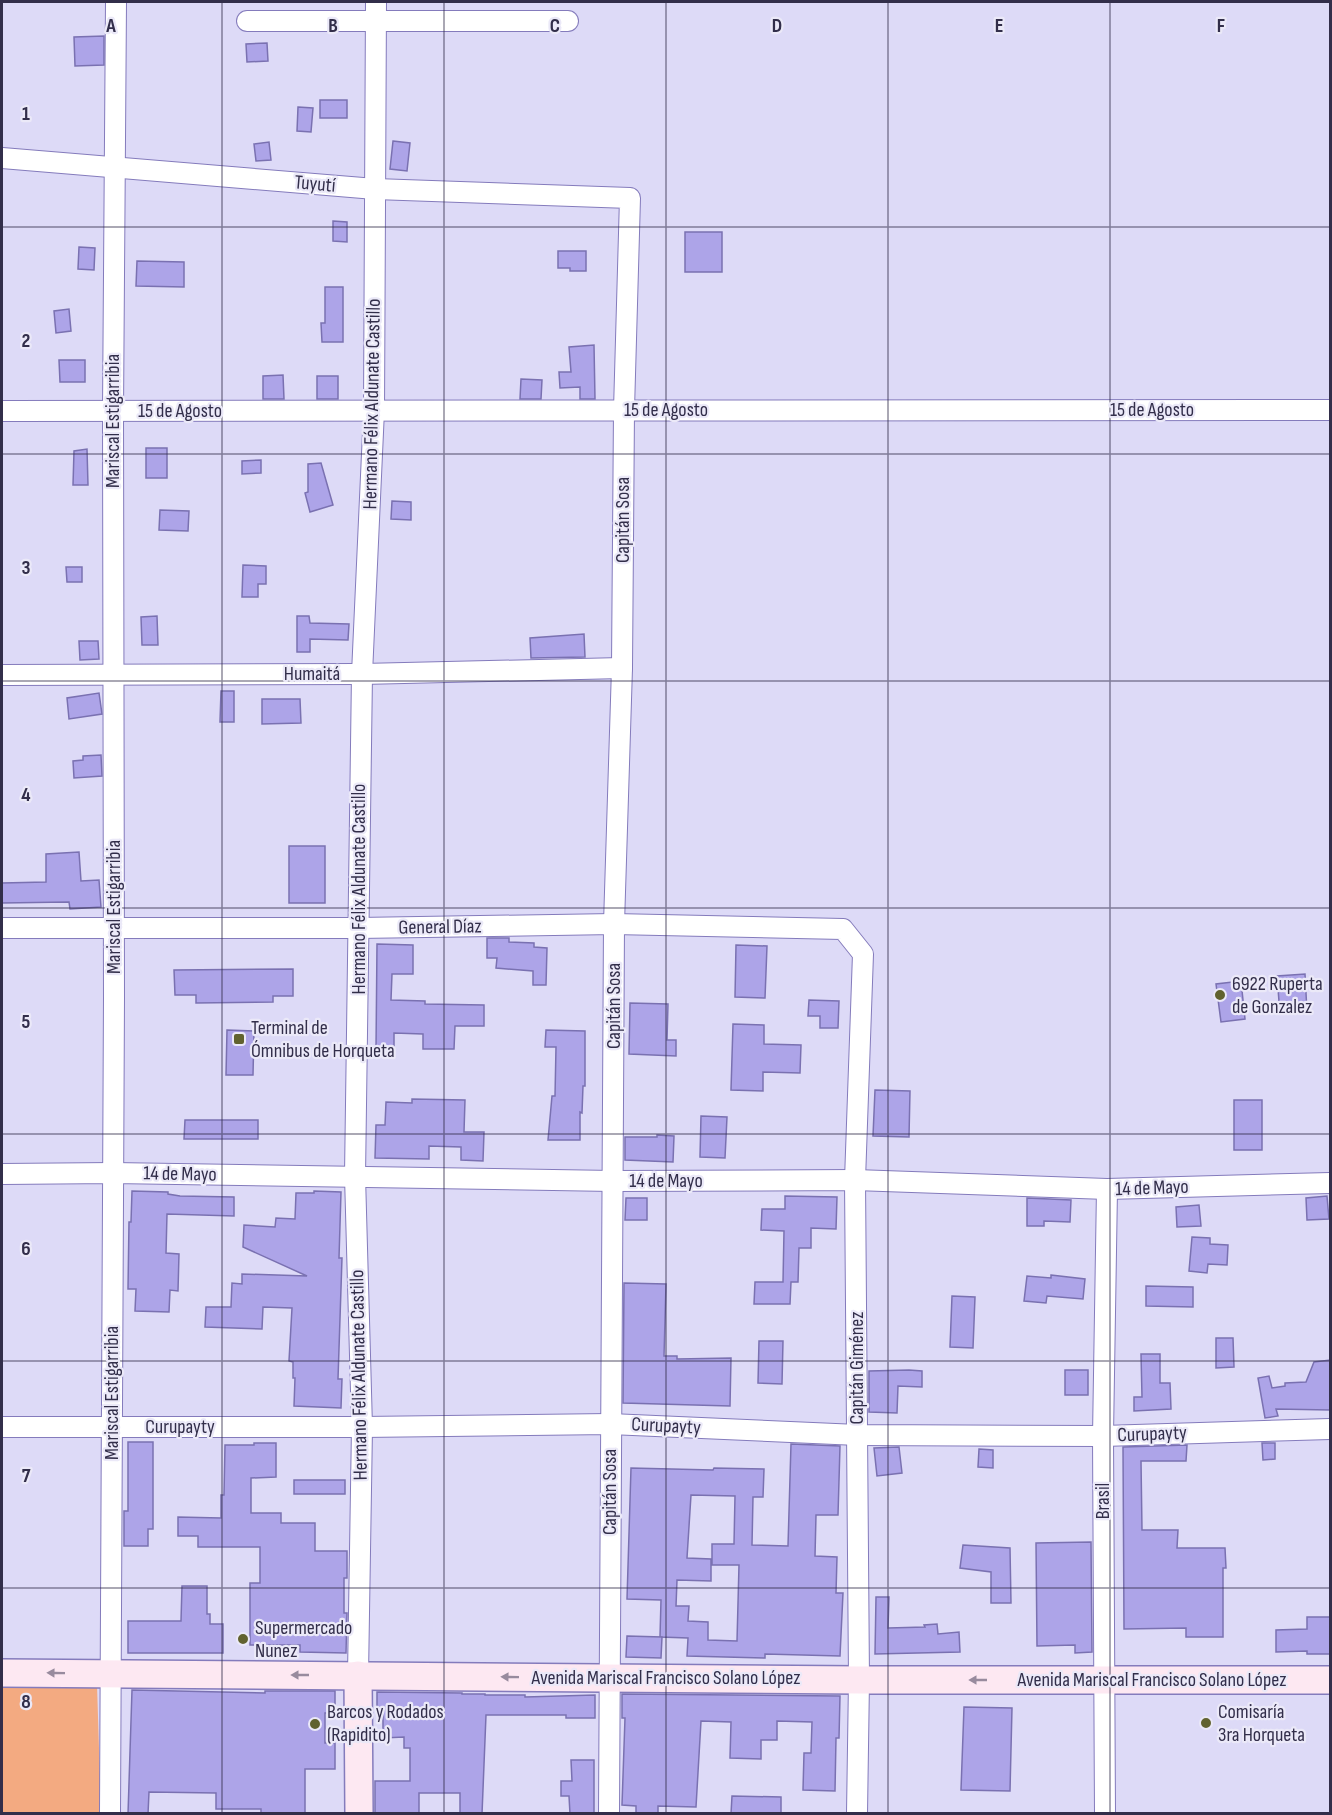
<svg xmlns="http://www.w3.org/2000/svg" width="1332" height="1815" font-family="'Sofia Sans Condensed',sans-serif">
<style>
.green{fill:#f3aa81}
.building{fill:#ada4e8;stroke:#7a71b1;stroke-width:1.5;fill-rule:evenodd}
.lines{fill:none;stroke-linecap:round;stroke-linejoin:round}
.street-casing{stroke:#847bbc;stroke-width:22}
.secondary-casing{stroke:#847bbc;stroke-width:30}
.street{stroke:#fff;stroke-width:20}
.secondary{stroke:#fde8f2;stroke-width:27}
.oneway{fill:#988b9e}
.grid{fill:none;stroke:#322e4a;stroke-width:1.5;stroke-opacity:0.55}
.poi-dot{fill:#61622f;stroke:#ebe9f8;stroke-width:2}
.labels{text-anchor:middle;dominant-baseline:central;stroke-width:4.5;stroke-linejoin:round;paint-order:stroke}
.street-label{font-size:20px;fill:#322e4a;stroke:#ebe9f8}
.poi-label{font-size:20px;fill:#322e4a;stroke:#ebe9f8;text-anchor:start}
.grid-label{font-size:20px;text-anchor:middle;font-weight:bold;fill:#322e4a;stroke:#ebe9f8;stroke-width:4.5;stroke-linejoin:round;paint-order:stroke}
</style>
<rect width="100%" height="100%" fill="#dddaf7"/>
<polygon class="green" points="2,1684 97,1684 101,1813 2,1813"/>
<g class="building">
<polygon points="104,36 104,65 75,66 74,37"/>
<polygon points="267,43 268,61 247,62 246,44"/>
<rect x="320" y="100" width="27" height="18"/>
<polygon points="298,107 313,108 311,132 297,131"/>
<polygon points="393,141 410,143 407,171 390,169"/>
<polygon points="269,142 271,160 256,161 254,144"/>
<polygon points="333,221 347,222 347,242 333,241"/>
<rect x="685" y="232" width="37" height="40"/>
<polygon points="79,247 95,248 94,270 78,269"/>
<polygon points="558,251 586,251 586,271 570,271 570,268 558,268"/>
<polygon points="137,261 184,262 184,287 136,286"/>
<polygon points="325,287 343,287 343,342 322,342 321,323 325,323"/>
<polygon points="69,309 71,331 56,333 54,311"/>
<polygon points="594,345 595,399 580,399 580,387 560,388 559,372 571,372 569,347"/>
<polygon points="59,360 85,360 85,382 60,382"/>
<polygon points="283,375 284,399 263,399 263,376"/>
<rect x="317" y="376" width="21" height="23"/>
<polygon points="521,379 542,380 541,399 520,399"/>
<rect x="146" y="448" width="21" height="30"/>
<polygon points="87,449 88,485 73,485 74,451"/>
<polygon points="261,460 261,473 242,474 242,461"/>
<polygon points="321,463 333,505 310,512 305,493 308,492 308,464"/>
<polygon points="392,501 411,502 411,520 391,519"/>
<polygon points="160,510 189,511 188,531 159,530"/>
<polygon points="243,565 266,566 266,584 258,584 258,597 242,597"/>
<polygon points="66,567 82,567 82,582 67,582"/>
<polygon points="157,616 158,645 142,645 141,617"/>
<polygon points="297,616 309,616 310,623 349,624 348,640 310,639 310,652 297,652"/>
<polygon points="584,634 585,657 531,658 530,638"/>
<polygon points="79,641 98,641 99,659 80,660"/>
<polygon points="221,691 234,691 234,722 220,722"/>
<polygon points="99,693 102,714 69,719 67,698"/>
<polygon points="262,699 300,699 301,723 262,724"/>
<polygon points="101,755 102,776 74,778 73,761 83,760 83,756"/>
<rect x="289" y="846" width="36" height="57"/>
<polygon points="79,852 81,881 99,880 101,907 70,909 69,902 2,903 2,883 46,882 46,854"/>
<polygon points="487,938 509,938 509,942 534,943 534,947 547,948 546,985 533,985 533,971 496,968 497,958 487,958"/>
<polygon points="377,944 413,945 413,974 392,974 391,1000 425,1001 425,1004 484,1005 484,1026 455,1026 454,1049 423,1049 423,1034 394,1033 394,1049 376,1049"/>
<polygon points="736,945 767,946 765,998 735,997"/>
<polygon points="293,969 293,996 273,996 273,1002 196,1003 196,995 175,995 174,970"/>
<polygon points="1305,974 1307,1012 1280,1014 1277,976"/>
<polygon points="1241,981 1245,1019 1221,1022 1216,984"/>
<polygon points="809,1000 839,1001 838,1028 820,1028 820,1016 808,1016"/>
<polygon points="630,1003 668,1004 667,1040 676,1040 676,1056 629,1054"/>
<polygon points="733,1024 764,1025 764,1044 801,1045 800,1073 763,1072 763,1091 731,1090"/>
<polygon points="227,1030 254,1031 253,1075 226,1075"/>
<polygon points="546,1030 585,1031 585,1086 583,1086 582,1113 580,1112 580,1140 548,1140 552,1096 555,1096 556,1047 545,1047"/>
<polygon points="875,1090 910,1091 909,1137 873,1136"/>
<polygon points="412,1099 465,1100 464,1132 484,1132 483,1161 461,1160 461,1147 429,1146 429,1159 375,1158 376,1125 385,1125 386,1102 412,1103"/>
<rect x="1234" y="1100" width="28" height="50"/>
<polygon points="701,1116 727,1117 725,1158 700,1157"/>
<polygon points="185,1120 258,1120 258,1139 184,1139"/>
<polygon points="657,1135 674,1136 673,1162 625,1160 625,1137 657,1137"/>
<polygon points="132,1191 168,1192 168,1194 180,1196 234,1197 234,1216 167,1214 166,1253 179,1254 178,1291 170,1290 169,1312 135,1311 136,1289 128,1289 129,1222 131,1222"/>
<polygon points="314,1191 341,1192 339,1258 342,1258 338,1379 342,1379 341,1408 294,1406 295,1378 293,1378 293,1362 289,1361 292,1308 263,1307 262,1329 205,1327 206,1307 231,1307 232,1283 242,1284 242,1274 307,1276 243,1247 244,1225 275,1227 276,1218 295,1219 296,1193 314,1193"/>
<polygon points="785,1196 837,1197 836,1229 811,1228 811,1248 799,1248 798,1282 791,1282 790,1304 754,1304 755,1282 783,1282 784,1231 761,1230 762,1209 785,1209"/>
<polygon points="1327,1196 1329,1219 1307,1220 1306,1198"/>
<polygon points="626,1198 647,1198 647,1220 625,1220"/>
<polygon points="1027,1198 1071,1200 1070,1222 1044,1221 1044,1226 1027,1226"/>
<polygon points="1199,1205 1201,1226 1177,1227 1176,1207"/>
<polygon points="1192,1237 1210,1238 1210,1244 1228,1245 1227,1265 1208,1264 1207,1273 1189,1271"/>
<polygon points="1051,1275 1085,1279 1083,1299 1047,1296 1046,1303 1024,1301 1027,1276 1051,1278"/>
<polygon points="624,1283 666,1284 664,1356 677,1356 677,1359 731,1358 730,1406 623,1403"/>
<polygon points="1146,1286 1193,1287 1193,1307 1146,1306"/>
<polygon points="952,1296 975,1297 973,1348 950,1347"/>
<polygon points="1216,1338 1233,1338 1234,1367 1216,1368"/>
<polygon points="759,1341 783,1341 782,1384 758,1383"/>
<polygon points="1141,1354 1160,1354 1160,1383 1170,1383 1171,1409 1134,1411 1134,1397 1142,1397"/>
<polygon points="1330,1360 1330,1410 1276,1409 1278,1416 1265,1418 1258,1378 1269,1376 1272,1388 1285,1386 1285,1383 1306,1382 1314,1362"/>
<polygon points="909,1370 922,1371 922,1387 898,1386 897,1413 869,1412 869,1371"/>
<rect x="1065" y="1370" width="23" height="25"/>
<polygon points="128,1442 153,1442 153,1529 148,1529 148,1546 124,1546 124,1511 128,1511"/>
<polygon points="254,1443 276,1443 276,1477 251,1478 251,1513 281,1513 281,1523 315,1523 315,1551 347,1551 347,1578 344,1578 344,1613 347,1613 346,1653 300,1652 300,1645 250,1645 250,1583 260,1583 260,1547 198,1547 198,1536 178,1536 178,1517 221,1518 221,1495 224,1495 225,1445 254,1445"/>
<polygon points="1262,1443 1275,1443 1275,1459 1263,1460"/>
<path d="M791,1444L840,1446L838,1515H816L815,1556L837,1557L836,1593H843L840,1656L765,1654V1658L687,1656L688,1638L660,1637L661,1600L627,1599L631,1468L713,1470L714,1468L764,1469L763,1497H753L752,1545L788,1546ZM691,1495L735,1496L734,1544H712V1565H739L737,1641L708,1640V1622L688,1621L689,1606H676L677,1580L711,1581V1559L687,1558Z"/>
<polygon points="1187,1445 1186,1461 1141,1461 1142,1530 1178,1530 1177,1548 1225,1548 1226,1568 1223,1568 1223,1637 1186,1637 1186,1628 1124,1629 1123,1447"/>
<polygon points="899,1447 902,1473 877,1476 874,1448"/>
<polygon points="979,1449 993,1450 993,1468 978,1467"/>
<rect x="294" y="1480" width="51" height="14"/>
<polygon points="1091,1542 1092,1652 1075,1653 1075,1645 1037,1646 1036,1543"/>
<polygon points="963,1545 1010,1548 1011,1603 991,1603 991,1572 960,1568"/>
<polygon points="182,1586 207,1586 207,1614 210,1614 210,1624 223,1624 223,1653 128,1653 128,1621 181,1621"/>
<polygon points="876,1597 889,1597 888,1628 925,1627 924,1625 937,1624 938,1634 959,1632 960,1652 875,1654"/>
<polygon points="1307,1617 1330,1617 1330,1654 1307,1654 1307,1651 1276,1652 1276,1630 1307,1629"/>
<polygon points="627,1636 662,1637 661,1658 626,1657"/>
<polygon points="132,1690 265,1693 265,1691 335,1691 335,1713 325,1713 325,1743 335,1743 335,1769 305,1769 305,1814 261,1814 261,1809 216,1809 216,1793 149,1792 148,1814 128,1814"/>
<polygon points="377,1692 462,1693 462,1694 485,1694 485,1695 525,1695 525,1697 595,1695 595,1718 566,1718 566,1715 486,1715 482,1814 460,1814 460,1793 419,1793 419,1814 375,1814 375,1781 410,1781 410,1748 404,1748 404,1737 383,1738 383,1715 377,1715"/>
<polygon points="622,1694 840,1696 839,1738 836,1738 835,1791 803,1790 804,1753 811,1753 812,1722 777,1721 777,1740 761,1740 761,1759 730,1758 731,1722 701,1721 696,1807 658,1806 658,1814 636,1814 636,1806 622,1805 625,1718 622,1718"/>
<polygon points="964,1707 1012,1708 1010,1791 961,1790"/>
<polygon points="571,1760 594,1760 594,1814 570,1814 569,1796 561,1796 561,1781 572,1781"/>
<polygon points="732,1796 781,1797 781,1814 731,1814"/>
</g>
<g class="lines">
<g class="street-casing">
<g id="street">
<polyline points="247,21 568,21"/>
<polyline points="2,158 375,189 630,198 624,410 622,668 614,924 609,1814"/>
<polyline points="2,411 1330,410"/>
<polyline points="2,675 362,674 622,668"/>
<polyline points="2,928 358,928 614,924 843,929 863,954 855,1180 859,1680 857,1814"/>
<polyline points="2,1174 113,1173 613,1181 855,1180 1107,1189 1330,1183"/>
<polyline points="2,1427 362,1427 610,1424 858,1435 1103,1436 1330,1429"/>
<polyline points="358,1675 362,1427 355,1176 362,674 374,410 376,2"/>
<polyline points="110,1814 114,997 113,411 116,2"/>
<polyline points="1105,1814 1103,1436 1107,1189"/>
</g>
</g>
<g class="secondary-casing">
<g id="secondary">
<polyline points="2,1673 859,1680 1330,1680"/>
<polyline points="358,1675 359,1814"/>
</g>
</g>
<use href="#street" class="street"/>
<use href="#secondary" class="secondary"/>
</g>
<defs><path id="oneway-solid" d="M-6-.8H1V-3.2L6.5 0L1 3.2V.8H-6Z" transform="scale(1.5)"/></defs>
<g class="oneway">
<use href="#oneway-solid" transform="translate(56 1673) rotate(-179)"/>
<use href="#oneway-solid" transform="translate(300 1675) rotate(-180)"/>
<use href="#oneway-solid" transform="translate(510 1677) rotate(-179)"/>
<use href="#oneway-solid" transform="translate(978 1680) rotate(-180)"/>
</g>
<path class="grid" d="M222,2V1814M444,2V1814M666,2V1814M888,2V1814M1110,2V1814M2,227H1330M2,454H1330M2,681H1330M2,908H1330M2,1134H1330M2,1361H1330M2,1588H1330"/>
<g class="poi-dot">
<circle cx="1220" cy="995" r="6"/>
<rect x="233" y="1033" width="12" height="12" rx="3"/>
<circle cx="243" cy="1639" r="6"/>
<circle cx="1206" cy="1723" r="6"/>
<circle cx="315" cy="1724" r="6"/>
</g>
<g class="labels">
<g class="street-label">
<text transform="translate(315 184) rotate(5)">Tuyutí</text>
<text transform="translate(372 404) rotate(-89)">Hermano Félix Aldunate Castillo</text>
<text x="666" y="410">15 de Agosto</text>
<text x="1152" y="410">15 de Agosto</text>
<text x="180" y="411">15 de Agosto</text>
<text transform="translate(113 421) rotate(-90)">Mariscal Estigarribia</text>
<text transform="translate(623 520) rotate(-90)">Capitán Sosa</text>
<text x="312" y="674">Humaitá</text>
<text transform="translate(359 889) rotate(-90)">Hermano Félix Aldunate Castillo</text>
<text transform="translate(114 907) rotate(-90)">Mariscal Estigarribia</text>
<text transform="translate(440 927) rotate(-1)">General Díaz</text>
<text transform="translate(614 1006) rotate(-90)">Capitán Sosa</text>
<text transform="translate(180 1174) rotate(1)">14 de Mayo</text>
<text x="666" y="1181">14 de Mayo</text>
<text transform="translate(1152 1188) rotate(-2)">14 de Mayo</text>
<text transform="translate(857 1368) rotate(-90)">Capitán Giménez</text>
<text transform="translate(359 1375) rotate(-91)">Hermano Félix Aldunate Castillo</text>
<text transform="translate(112 1393) rotate(-90)">Mariscal Estigarribia</text>
<text transform="translate(666 1426) rotate(3)">Curupayty</text>
<text x="180" y="1427">Curupayty</text>
<text transform="translate(1152 1434) rotate(-2)">Curupayty</text>
<text transform="translate(610 1492) rotate(-90)">Capitán Sosa</text>
<text transform="translate(1103 1501) rotate(-90)">Brasil</text>
<text x="666" y="1678">Avenida Mariscal Francisco Solano López</text>
<text x="1152" y="1680">Avenida Mariscal Francisco Solano López</text>
</g>
<g class="poi-label">
<text x="1232" y="984">6922 Ruperta<tspan x="1232" dy="23">de Gonzalez</tspan></text>
<text x="251" y="1028">Terminal de<tspan x="251" dy="23">Ómnibus de Horqueta</tspan></text>
<text x="255" y="1628">Supermercado<tspan x="255" dy="23">Nunez</tspan></text>
<text x="327" y="1712">Barcos y Rodados<tspan x="327" dy="23">(Rapidito)</tspan></text>
<text x="1218" y="1712">Comisaría<tspan x="1218" dy="23">3ra Horqueta</tspan></text>
</g>
</g>
<g class="grid-label">
<text x="111" y="32">A</text>
<text x="333" y="32">B</text>
<text x="555" y="32">C</text>
<text x="777" y="32">D</text>
<text x="999" y="32">E</text>
<text x="1221" y="32">F</text>
<text x="26" y="120">1</text>
<text x="26" y="347">2</text>
<text x="26" y="574">3</text>
<text x="26" y="801">4</text>
<text x="26" y="1028">5</text>
<text x="26" y="1255">6</text>
<text x="26" y="1482">7</text>
<text x="26" y="1708">8</text>
</g>
<rect width="1332" height="1815" fill="none" stroke="#322e4a" stroke-width="6"/>
</svg>
